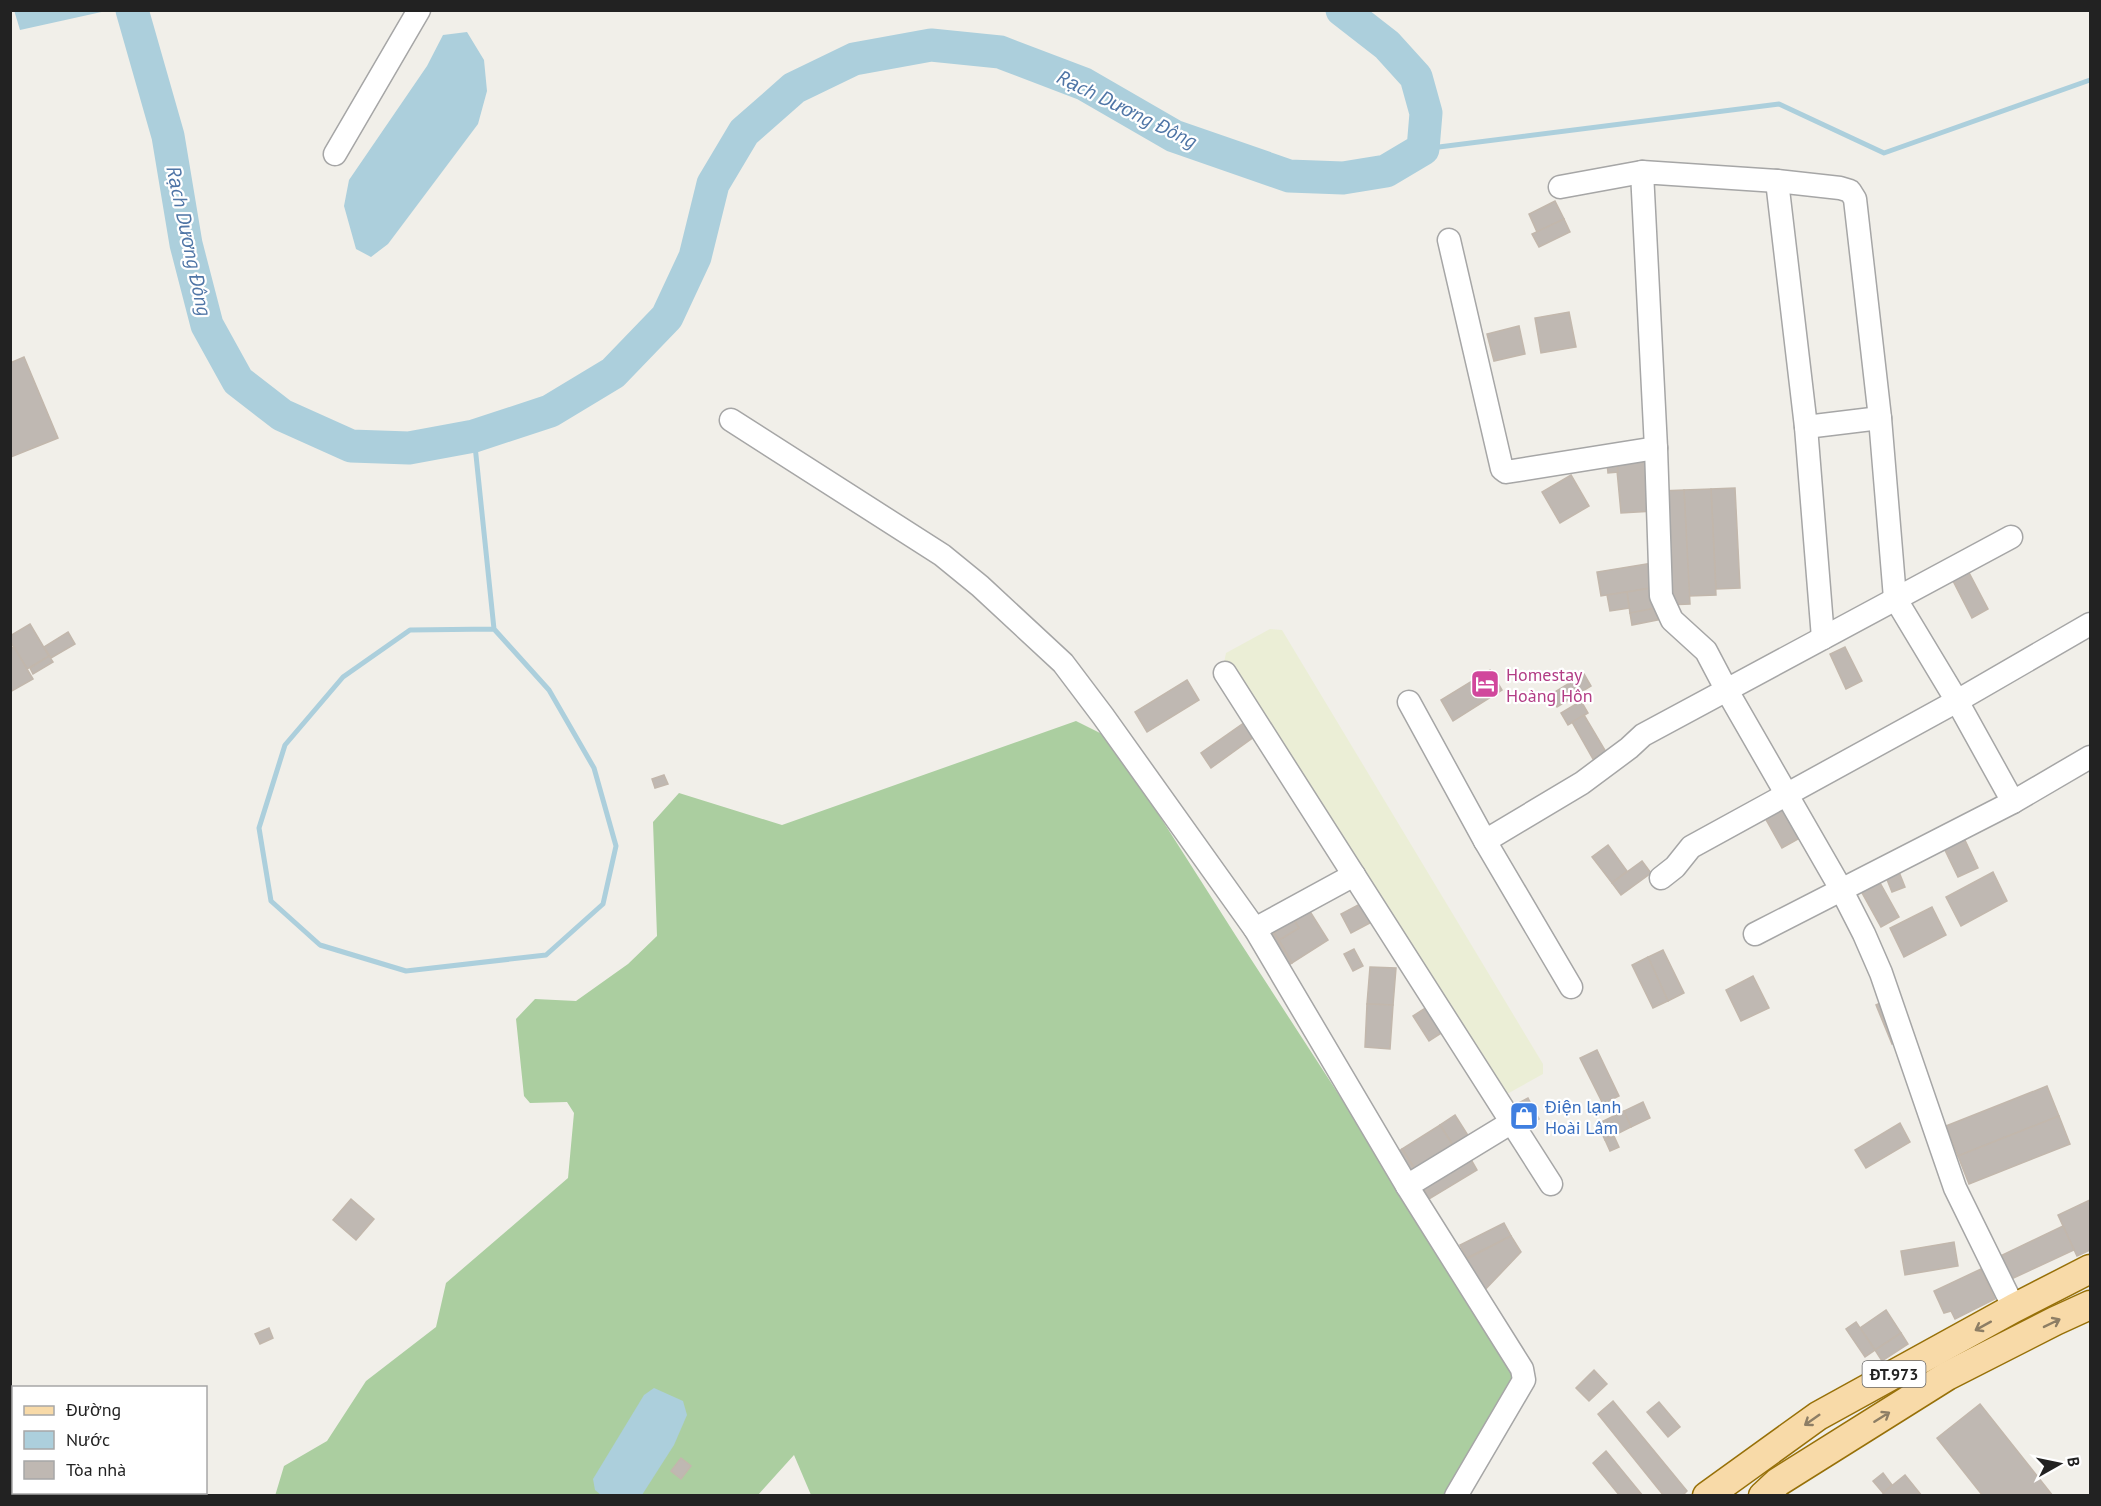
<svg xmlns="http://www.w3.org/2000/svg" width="2101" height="1506" font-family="'PT Sans',sans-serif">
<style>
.farmland{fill:#ebeed6}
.forest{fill:#abcea0}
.water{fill:#accfdc}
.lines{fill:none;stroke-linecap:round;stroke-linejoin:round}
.stream{stroke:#accfdc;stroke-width:5}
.river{stroke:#accfdc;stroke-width:33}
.building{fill:#bfb8b2;stroke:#c2b7ac;stroke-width:1.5}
.minor-casing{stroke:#a6a6a6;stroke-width:25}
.major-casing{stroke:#977008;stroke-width:31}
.minor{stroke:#fff;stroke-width:22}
.major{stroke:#f8daa8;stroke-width:28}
.oneway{stroke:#8d7e65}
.labels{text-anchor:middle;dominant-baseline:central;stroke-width:4.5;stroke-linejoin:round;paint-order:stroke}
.shield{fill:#fff;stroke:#646464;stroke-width:1.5}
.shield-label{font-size:16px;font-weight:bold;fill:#222}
.hotel-label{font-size:18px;fill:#b23c85;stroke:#fff;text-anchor:start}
.shop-label{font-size:18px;fill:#366cbe;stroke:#fff;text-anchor:start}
.water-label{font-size:20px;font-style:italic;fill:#4f75a6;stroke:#fff}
</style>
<rect width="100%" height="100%" fill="#f1efe9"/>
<polygon class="farmland" points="1270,629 1282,630 1543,1064 1543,1074 1507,1094 1499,1092 1224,663 1226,653"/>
<polygon class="forest" points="1076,721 1110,738 1236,936 1505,1351 1513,1372 1511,1387 1444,1495 811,1495 794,1455 758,1495 275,1496 284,1466 327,1441 366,1381 436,1327 446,1283 568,1178 574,1113 567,1102 530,1103 524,1096 516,1019 535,999 576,1001 628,964 657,936 653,822 679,793 782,825"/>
<g class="water">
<polygon points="14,10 106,10 106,11 20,30"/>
<polygon points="467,32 484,60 487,91 478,124 388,244 371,257 356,249 344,206 349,180 427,66 443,35"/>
<polygon points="654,1388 683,1401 687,1415 674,1445 642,1495 601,1495 595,1490 593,1479 644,1395"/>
</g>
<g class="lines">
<g class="stream">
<polyline points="1423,149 1779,104 1884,153 2090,80"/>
<polyline points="474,436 494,629 549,690 594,768 616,846 603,904 546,955 406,971 320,945 271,901 259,828 285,745 343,677 410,630 494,629"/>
</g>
<polyline class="river" points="132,10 168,136 186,244 207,325 238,381 282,415 351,446 409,448 474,436 550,411 613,373 667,317 695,257 713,184 744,132 794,88 854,59 931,45 1000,52 1084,84 1174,136 1289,176 1343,178 1386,171 1423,149 1426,113 1416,77 1387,45 1342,10"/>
</g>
<g class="building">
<polygon points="1555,201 1564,219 1537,232 1529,214"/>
<polygon points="1564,219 1570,232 1539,247 1532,234"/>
<polygon points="1569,312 1576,347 1541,353 1535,318"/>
<polygon points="1519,326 1525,354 1494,361 1487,334"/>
<polygon points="24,357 58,438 11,457 10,363"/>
<polygon points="1650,457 1654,511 1621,513 1616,460"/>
<polygon points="1617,462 1618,472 1608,473 1607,463"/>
<polygon points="1571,475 1589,506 1560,523 1542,492"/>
<polygon points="1735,488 1740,588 1716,589 1711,489"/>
<polygon points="1711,489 1716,595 1689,596 1684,490"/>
<polygon points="1684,490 1690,604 1666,605 1660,491"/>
<polygon points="1652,563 1656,587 1601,596 1597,572"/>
<polygon points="1965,565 1988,609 1972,618 1949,573"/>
<polygon points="1652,588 1656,608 1630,613 1627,592"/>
<polygon points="1627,592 1629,608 1610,611 1607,595"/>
<polygon points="1656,608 1658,620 1632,625 1630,613"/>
<polygon points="30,624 49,656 27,669 10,641 10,636"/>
<polygon points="68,632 75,644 51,658 44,647"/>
<polygon points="14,647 33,679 10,692 10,649"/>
<polygon points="1845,647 1862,681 1846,689 1830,654"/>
<polygon points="49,656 53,662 33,674 30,668"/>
<polygon points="1490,670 1502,690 1453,721 1441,700"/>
<polygon points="1584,674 1591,686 1557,707 1550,695"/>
<polygon points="1187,680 1199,700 1147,732 1135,712"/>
<polygon points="1581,701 1588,713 1568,725 1561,713"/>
<polygon points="1584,715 1606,752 1593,759 1572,722"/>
<polygon points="1248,720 1258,734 1211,768 1201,753"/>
<polygon points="664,775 668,784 655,788 652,779"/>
<polygon points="1789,802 1807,834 1782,848 1764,816"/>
<polygon points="1963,836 1978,868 1958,877 1943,846"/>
<polygon points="1608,845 1627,871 1612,883 1592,857"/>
<polygon points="1642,861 1651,873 1621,895 1612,883"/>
<polygon points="1899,872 1905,887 1892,892 1886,877"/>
<polygon points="1993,872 2007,901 1961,926 1946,897"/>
<polygon points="1879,881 1899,917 1881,927 1861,891"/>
<polygon points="1360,904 1370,923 1351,933 1341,914"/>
<polygon points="1932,907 1946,935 1904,957 1890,928"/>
<polygon points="1309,910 1328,940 1292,963 1279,940 1299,928 1294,920"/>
<polygon points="1294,920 1299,928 1279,940 1274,933"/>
<polygon points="1274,933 1292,963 1282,969 1264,939"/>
<polygon points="1354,949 1363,966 1353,971 1344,954"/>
<polygon points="1663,950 1684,993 1668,1001 1648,957"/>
<polygon points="1648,957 1668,1001 1653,1008 1632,965"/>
<polygon points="1370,967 1396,968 1393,1005 1367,1004"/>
<polygon points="1753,976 1769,1008 1741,1021 1726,990"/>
<polygon points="1887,1000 1903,1039 1892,1044 1876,1005"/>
<polygon points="1367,1004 1393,1005 1390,1049 1365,1047"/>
<polygon points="1430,1005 1446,1030 1429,1041 1413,1016"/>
<polygon points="1597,1050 1619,1096 1603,1104 1580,1058"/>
<polygon points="2047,1086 2059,1116 1958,1156 1946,1126"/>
<polygon points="1528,1098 1539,1119 1520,1129 1509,1108"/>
<polygon points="1643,1102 1650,1118 1631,1127 1624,1111"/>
<polygon points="1624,1111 1631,1127 1605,1140 1597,1124"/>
<polygon points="1455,1115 1469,1137 1454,1147 1440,1125"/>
<polygon points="2059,1116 2070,1144 1969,1184 1958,1156"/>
<polygon points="1900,1123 1910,1142 1866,1168 1855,1150"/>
<polygon points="1440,1125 1454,1147 1416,1171 1402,1149"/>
<polygon points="1614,1136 1619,1147 1610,1151 1605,1140"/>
<polygon points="1402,1149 1416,1171 1406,1178 1392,1156"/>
<polygon points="1468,1154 1477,1170 1429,1199 1420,1183"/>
<polygon points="351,1199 374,1219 356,1240 333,1220"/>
<polygon points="2090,1200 2090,1250 2077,1256 2058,1215"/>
<polygon points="1504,1223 1511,1236 1467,1258 1460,1245"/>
<polygon points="2063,1226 2074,1250 2007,1281 1996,1258"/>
<polygon points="1511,1236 1521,1252 1480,1295 1463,1261"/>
<polygon points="1954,1242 1958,1266 1905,1275 1901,1251"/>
<polygon points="1981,1269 1995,1299 1955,1319 1951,1311 1944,1313 1934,1291"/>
<polygon points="1886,1310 1901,1333 1875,1350 1860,1328"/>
<polygon points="1856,1322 1875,1350 1865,1357 1846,1329"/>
<polygon points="269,1328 273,1338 260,1344 255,1334"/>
<polygon points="1901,1333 1908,1344 1882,1361 1875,1350"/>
<polygon points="1594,1370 1607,1384 1589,1401 1576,1388"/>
<polygon points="1613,1401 1687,1491 1682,1496 1664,1496 1598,1414"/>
<polygon points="1659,1402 1680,1427 1668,1437 1647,1412"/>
<polygon points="1980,1404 2053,1496 1983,1496 1937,1438"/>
<polygon points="1606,1451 1643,1496 1620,1496 1593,1463"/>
<polygon points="681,1458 691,1466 681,1479 671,1471"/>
<polygon points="14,1470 14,1492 24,1492 26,1496 12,1496 10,1492 10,1472"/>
<polygon points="1883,1473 1892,1485 1883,1493 1873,1481"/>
<polygon points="1905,1475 1922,1496 1885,1496 1883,1493"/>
</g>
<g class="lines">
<g class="minor-casing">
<g id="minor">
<polyline points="335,154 419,10"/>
<polyline points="1777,181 1806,427 1823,638"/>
<polyline points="1560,187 1642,172"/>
<polyline points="1449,240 1502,469 1506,472 1656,448"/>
<polyline points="731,420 942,555 980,586 1063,663 1103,716 1255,929 1407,1186 1522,1369 1524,1380 1456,1496"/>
<polyline points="1806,427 1880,418"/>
<polyline points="1225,673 1551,1184"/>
<polyline points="1409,702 1485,841"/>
<polyline points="2013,802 1957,701 1895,598 1880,418 1855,199 1850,191 1840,188 1777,181 1642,172 1656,448 1661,596 1672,620 1706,651 1726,689 1841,889 1864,934 1881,973 1955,1188 2014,1308"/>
<polyline points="1661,878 1675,867 1691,847 1957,701 2090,624"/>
<polyline points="1255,929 1354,875"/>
<polyline points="1755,934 2013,802 2090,757"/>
<polyline points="1571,987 1485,841 1582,783 1629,748 1643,735 2011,537"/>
<polyline points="1407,1186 1512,1122"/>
</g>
</g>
<g class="major-casing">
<g id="major">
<polyline points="1707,1496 1818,1416 2014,1308 2090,1269"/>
<polyline points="1763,1496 1778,1482 1947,1376 2055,1321 2090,1305"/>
</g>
</g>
<use href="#minor" class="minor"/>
<use href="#major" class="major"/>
</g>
<defs><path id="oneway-shaft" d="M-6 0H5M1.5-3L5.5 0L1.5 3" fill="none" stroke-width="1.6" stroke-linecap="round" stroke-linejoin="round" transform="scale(1.5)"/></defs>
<g class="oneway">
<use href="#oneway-shaft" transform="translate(2052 1323) rotate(-26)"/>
<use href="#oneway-shaft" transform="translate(1983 1326) rotate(151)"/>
<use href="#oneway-shaft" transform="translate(1882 1417) rotate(-32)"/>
<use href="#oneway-shaft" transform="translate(1812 1420) rotate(145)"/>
</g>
<defs>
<g id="hotel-square" transform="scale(1.5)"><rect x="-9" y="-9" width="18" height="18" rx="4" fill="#d1479c" stroke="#fff"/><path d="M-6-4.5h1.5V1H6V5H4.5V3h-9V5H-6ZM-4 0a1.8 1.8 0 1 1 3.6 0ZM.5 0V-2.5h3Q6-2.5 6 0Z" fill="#fff"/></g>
<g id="shop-square" transform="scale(1.5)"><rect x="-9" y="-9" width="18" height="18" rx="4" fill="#3f7fe0" stroke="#fff"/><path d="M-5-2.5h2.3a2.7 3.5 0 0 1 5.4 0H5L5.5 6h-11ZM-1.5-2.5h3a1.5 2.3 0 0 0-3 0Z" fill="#fff"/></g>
</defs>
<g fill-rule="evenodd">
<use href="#hotel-square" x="1485" y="684"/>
<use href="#shop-square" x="1524" y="1116"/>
</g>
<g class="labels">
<rect class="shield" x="1862.5" y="1361" width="63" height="26" rx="4.5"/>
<g class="shield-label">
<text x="1894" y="1374">ĐT.973</text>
</g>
<g class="hotel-label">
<text x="1506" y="674">Homestay<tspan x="1506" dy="21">Hoàng Hôn</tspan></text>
</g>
<g class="shop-label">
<text x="1545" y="1106">Điện lạnh<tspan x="1545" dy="21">Hoài Lâm</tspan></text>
</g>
<g class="water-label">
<text transform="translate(1127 109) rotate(26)">Rạch Dương Đông</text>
<text transform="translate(189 241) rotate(78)">Rạch Dương Đông</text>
</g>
</g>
<rect width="2101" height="1506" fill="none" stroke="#222222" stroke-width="24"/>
<rect x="12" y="1386" width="195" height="108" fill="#ffffff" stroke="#a7a7a7" stroke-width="1.5"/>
<rect x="24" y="1406" width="30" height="9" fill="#f8daa8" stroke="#a7a7a7" stroke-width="1.5"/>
<text x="66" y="1416" font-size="18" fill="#222222">Đường</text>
<rect x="24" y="1431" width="30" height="18" fill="#accfdc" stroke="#a7a7a7" stroke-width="1.5"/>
<text x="66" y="1446" font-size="18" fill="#222222">Nước</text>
<rect x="24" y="1461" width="30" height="18" fill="#bfb8b2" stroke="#a7a7a7" stroke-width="1.5"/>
<text x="66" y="1476" font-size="18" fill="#222222">Tòa nhà</text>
<g transform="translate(2059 1464) rotate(81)" stroke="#ffffff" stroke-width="4.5" paint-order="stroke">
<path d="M0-4.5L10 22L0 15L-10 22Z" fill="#222222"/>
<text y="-9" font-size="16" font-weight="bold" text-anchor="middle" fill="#222222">B</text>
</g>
</svg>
